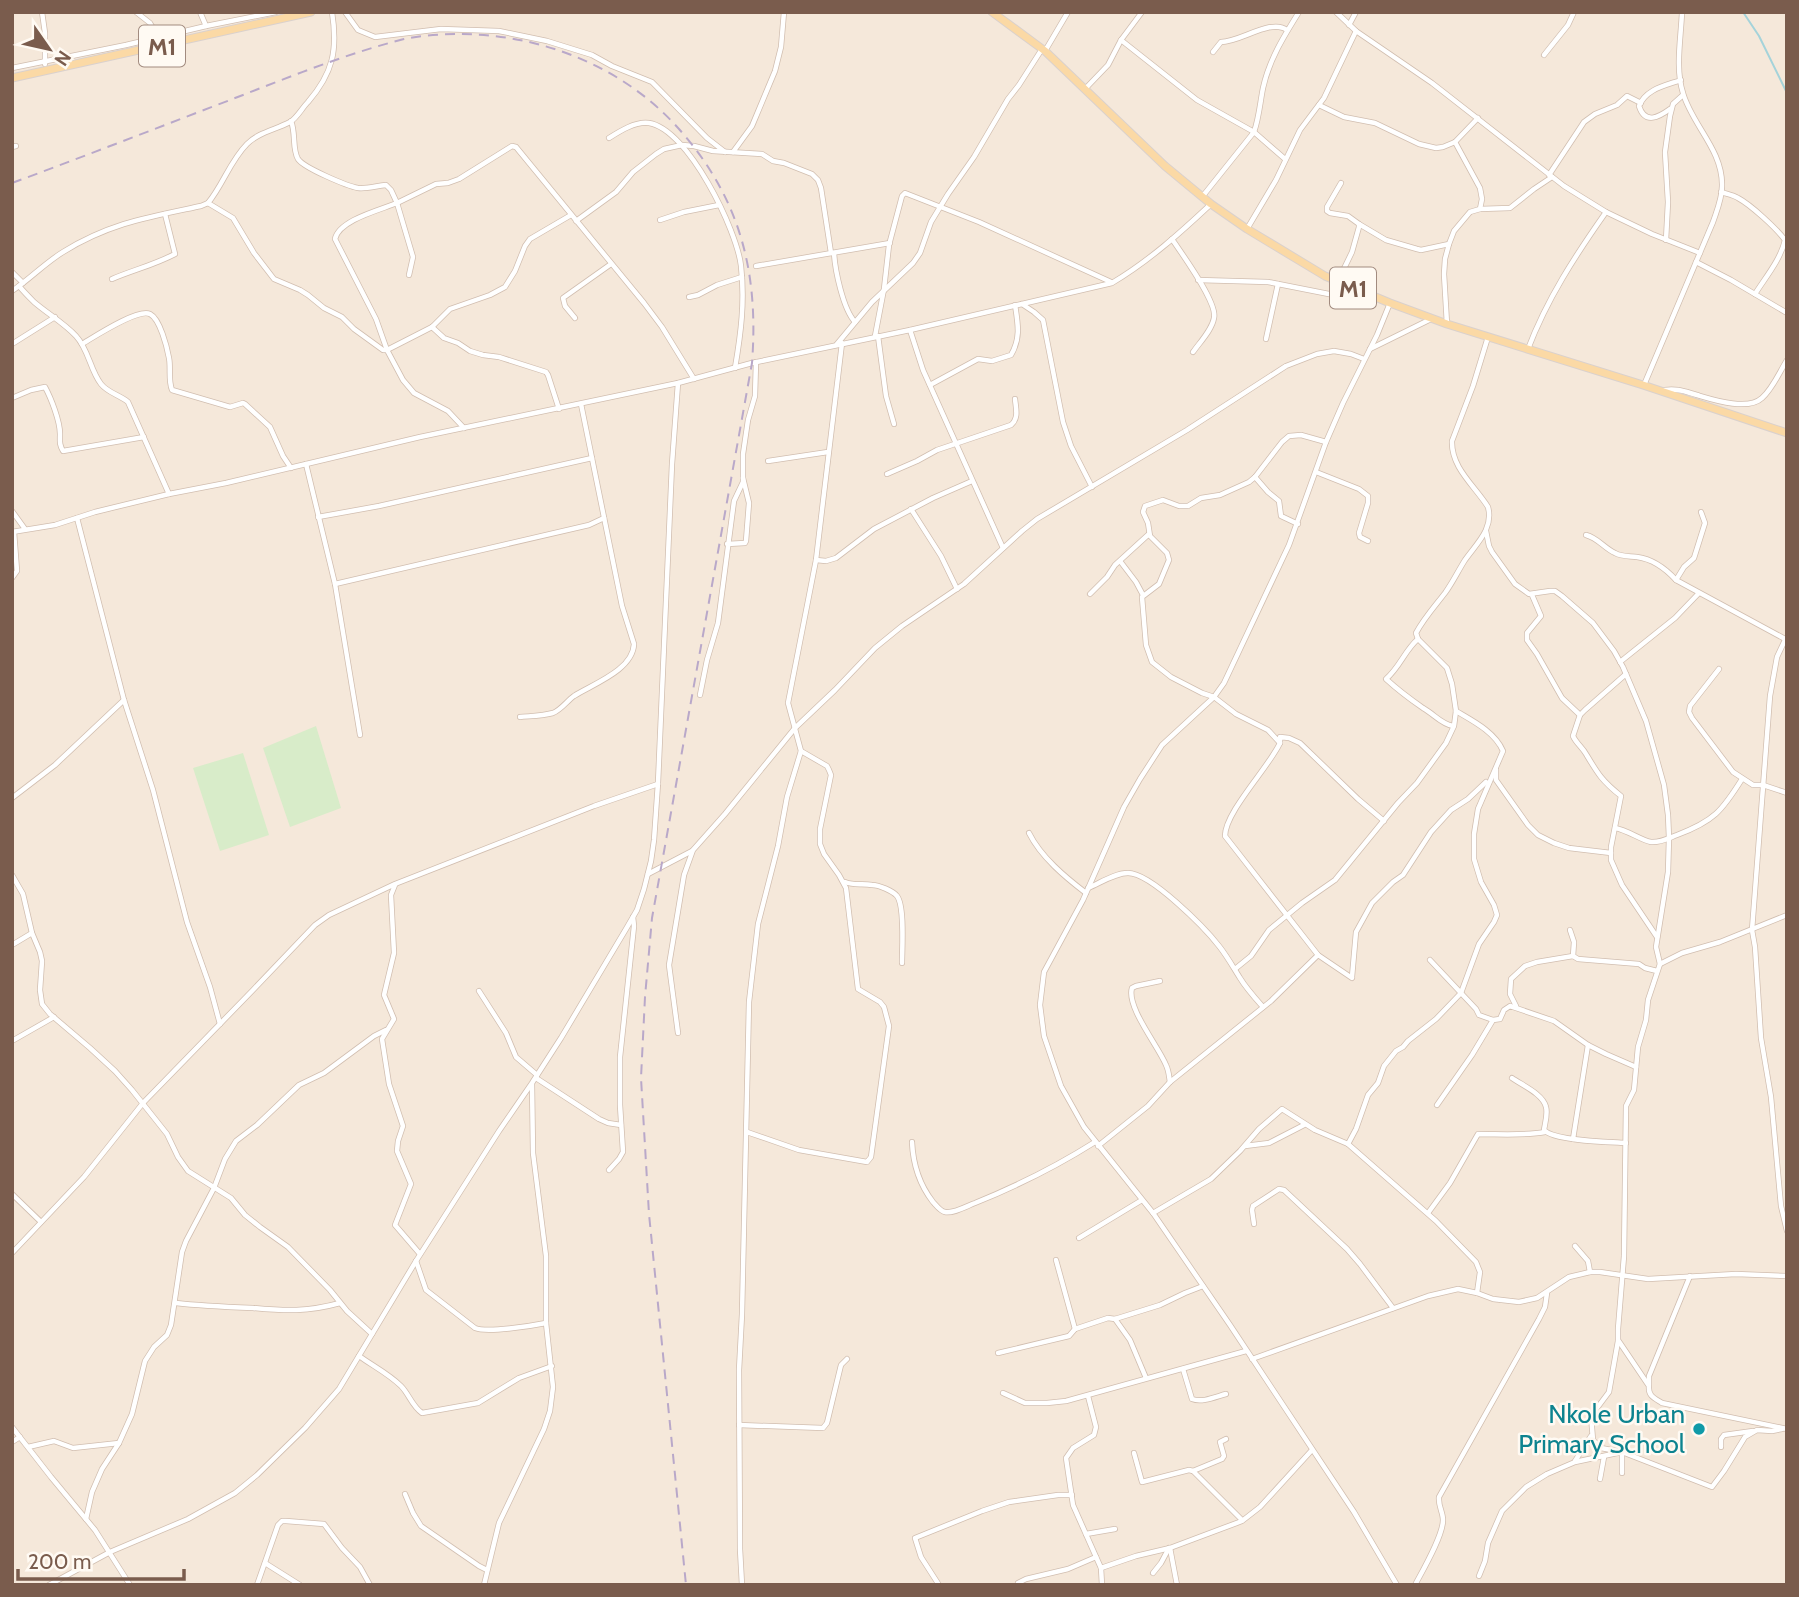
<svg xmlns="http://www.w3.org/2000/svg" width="1799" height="1597" font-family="Cabin,sans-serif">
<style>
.residential{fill:#f5e8da}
.green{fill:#d8ecc9}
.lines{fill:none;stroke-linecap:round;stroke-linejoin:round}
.stream{stroke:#a5d3da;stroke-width:2}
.street-casing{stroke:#d1beb0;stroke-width:6}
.primary-casing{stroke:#dad1cd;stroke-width:9}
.street{stroke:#fff;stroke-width:4.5}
.primary{stroke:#fbd9a5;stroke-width:7}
.rail{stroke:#b9a8c9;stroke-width:2;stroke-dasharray:10 7;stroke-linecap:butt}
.culture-dot{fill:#0f9aa8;stroke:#fffaf3;stroke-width:2.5}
.labels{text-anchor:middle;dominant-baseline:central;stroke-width:5;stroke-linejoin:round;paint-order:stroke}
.shield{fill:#fffaf3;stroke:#a28b7f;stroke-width:2}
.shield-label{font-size:24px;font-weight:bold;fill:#7a5c4d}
.culture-label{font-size:26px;fill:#0d838f;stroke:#fffaf3;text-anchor:end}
</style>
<rect width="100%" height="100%" fill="#fdf6ec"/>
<rect class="residential" x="12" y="12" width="1775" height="1573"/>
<g class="green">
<polygon points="316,726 341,808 290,827 263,748"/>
<polygon points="243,753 269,835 220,851 193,768"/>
</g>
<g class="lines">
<polyline class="stream" points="1743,12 1759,36 1787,93"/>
<g class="street-casing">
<g id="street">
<polyline points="42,12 45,33 45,64"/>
<polyline points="136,12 150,23 159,39"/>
<polyline points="200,12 206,26"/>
<polyline points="345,12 358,30 375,37 441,29 499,31 547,41 592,55 612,66 652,82 707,138 725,152"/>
<polyline points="1336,12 1356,31 1432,83 1564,186 1606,212 1652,234 1700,253"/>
<polyline points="1349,25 1356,12"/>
<polyline points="1121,40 1197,100 1254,132 1285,159"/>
<polyline points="1045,51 1068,12"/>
<path d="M1213,52L1221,42C1241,42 1271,18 1287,30"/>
<polyline points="1544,55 1568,25 1574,12"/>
<polyline points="12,68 126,45 206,26 276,12"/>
<polyline points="1085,89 1108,65 1121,40 1142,12"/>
<polyline points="1319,105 1344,117 1375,123 1419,144 1436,148 1443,147 1455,142 1478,118"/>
<path d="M1670,109C1659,117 1645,125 1639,106C1646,89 1664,86 1681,80"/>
<path d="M291,121C296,133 292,149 298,159C304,168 347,186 358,188C367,189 376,186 386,185L391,190L397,203L436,184L448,183L459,179L512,146L516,147L644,303L662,327L694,379"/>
<path d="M609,138C620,131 636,121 649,123C688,129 737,230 741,266C745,301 741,333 735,368"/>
<polyline points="1455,142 1480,188 1482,199 1480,209"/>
<polyline points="12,147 16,146"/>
<polyline points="733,152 752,126 775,71 781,47 784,12"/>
<polyline points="1549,175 1584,122 1595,114 1617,105 1627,96 1641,103"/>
<path d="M1721,192C1727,194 1733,195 1738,198C1751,205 1776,228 1785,240C1781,259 1765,278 1755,294"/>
<path d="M1202,197L1254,132C1259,118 1260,103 1263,88C1269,60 1284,36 1299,12"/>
<polyline points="208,203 233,218 254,253 274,279 300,290 308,295 324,308 342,317 354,329 383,350 387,350 432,327 450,309 490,295 505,287 515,271 525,246 530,239 571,215"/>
<polyline points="660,220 684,212 719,205"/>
<polyline points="576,221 616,192 633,172 656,154 664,149 682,145 694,146 713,151 762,154 773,161 784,163 812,174 818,180 821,188 831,253"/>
<polyline points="1359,224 1386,240 1417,249 1421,250 1449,244"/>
<polyline points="1247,229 1276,180 1300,130 1324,98 1356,31"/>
<path d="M1172,239C1182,254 1218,303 1214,318C1212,330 1200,342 1193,352"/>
<polyline points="1666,240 1668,202 1665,152 1670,116 1673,104 1683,95"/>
<path d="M834,253C835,270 843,309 855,322"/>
<polyline points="1696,262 1731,280 1787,313"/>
<polyline points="756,266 890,243"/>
<polyline points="12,272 23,283"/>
<path d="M409,275L413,257L397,203C380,210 339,220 335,239L376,319L387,350L403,380L414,393L448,411L464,428"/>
<path d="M112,279C133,270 154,265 175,254L165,214"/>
<polyline points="1198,280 1268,282 1349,298 1357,290"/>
<polyline points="1338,281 1352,252 1359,227 1359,224 1348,216 1330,213 1327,211 1327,207 1341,183"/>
<path d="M19,286C24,292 29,297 34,302C48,314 64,323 76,336C89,350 90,370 101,384C108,393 120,395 128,402L169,494"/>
<path d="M12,291C30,279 45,263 63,252C110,223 149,217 201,206L208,203C223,185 230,161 247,144C259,132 275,130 290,122C297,118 302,108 308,102C333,73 338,50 332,12"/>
<polyline points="689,297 698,295 717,285 742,277"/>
<polyline points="1390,303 1377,335 1343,403 1326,442 1289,545 1224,683 1214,697 1162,745 1140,779 1124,807 1083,900 1044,972 1040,1005 1044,1036 1061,1086 1084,1127 1153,1213 1230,1325 1354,1512 1397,1585"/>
<polyline points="1022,304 1034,312 1043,320 1063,422 1071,446 1092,487"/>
<polyline points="575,318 565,306 563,298 611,264"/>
<polyline points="1447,324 1444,274 1445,259 1449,244 1454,231 1470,212 1480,209 1510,208 1534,189 1552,177"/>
<polyline points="432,327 444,338 458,343 470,351 483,355 499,357 546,372 548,375 559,409"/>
<polyline points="910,330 923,370 1003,548"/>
<polyline points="875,336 884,289 889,245 902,196 905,193 979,222 1111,282"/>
<polyline points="878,336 886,396 894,424"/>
<polyline points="1266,339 1278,284"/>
<polyline points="12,344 55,317"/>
<path d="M82,344C94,337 138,308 150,314C160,319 167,347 169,358C171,368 168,380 172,390L230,407L243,403L245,404L270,427L283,456L291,468"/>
<polyline points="837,344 872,302 913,263 920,253 931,222 948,194 974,157 1008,99 1019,85 1042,49"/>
<polyline points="1370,349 1431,319"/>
<path d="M1528,349C1547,299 1575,256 1606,212"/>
<path d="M930,385L978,359L992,361L1011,355C1021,338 1018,324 1015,305"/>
<path d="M1644,385L1713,222C1717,210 1722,199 1722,186C1723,150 1692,125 1683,93C1675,68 1681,38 1682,12"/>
<path d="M1665,390C1677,388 1686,392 1697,395C1714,400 1748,411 1762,398C1773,388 1779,373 1787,360"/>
<path d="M12,398L31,390L45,387C51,398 60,421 60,434C60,441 59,444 63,451L144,437"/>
<polyline points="1326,442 1301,435 1289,436 1282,442 1255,477 1249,482 1220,495 1201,498 1188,506 1179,506 1163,500 1145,506 1143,512 1148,523 1150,536 1167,553 1169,560 1159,584 1142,597 1146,645 1152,662 1171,677 1202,693 1214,697 1236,714 1268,730 1280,743 1280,737 1289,738 1300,743 1358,799 1384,821"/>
<polyline points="768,461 828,452"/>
<polyline points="306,464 335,584 360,735"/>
<polyline points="1316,472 1359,489 1368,496 1368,503 1359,533 1360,537 1368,541"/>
<path d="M887,474L917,461L937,450L1011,425C1019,418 1016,409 1015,399"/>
<polyline points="1255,477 1268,492 1279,501 1281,516 1298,524"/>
<polyline points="911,509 941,556 957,589"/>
<polyline points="12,511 25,529"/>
<polyline points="318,517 379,506 592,458"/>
<polyline points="77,518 124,700 153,790 187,922 210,987 220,1024"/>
<path d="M1486,531L1489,546L1492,552L1515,584L1529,594L1550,591H1555L1562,596L1593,623L1614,651L1623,667L1646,721L1664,785L1668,815L1669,838L1668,872L1656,947L1660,964L1648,1000L1646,1020L1638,1047L1634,1090L1626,1106L1624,1256L1618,1329V1340L1649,1386C1648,1396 1654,1398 1662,1403L1787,1429"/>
<path d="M12,532L55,525L95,512L169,494L226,483L420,437L678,383L752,363L910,330L1112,283C1149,261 1180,233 1211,204"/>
<path d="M1586,535C1598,538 1604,548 1615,553C1622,557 1630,556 1637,557C1652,559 1666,569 1676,580L1787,640"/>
<polyline points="727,544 745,543 746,541 749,503 743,478"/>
<polyline points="816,560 826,561 836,558 874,529 933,498 972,481"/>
<polyline points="1120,561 1136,582 1143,595"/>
<polyline points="12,578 17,571 14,532"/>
<polyline points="1676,580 1684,567 1694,558 1705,523 1701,512"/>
<polyline points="335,584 589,525 604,518"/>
<polyline points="1090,594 1107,577 1115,565 1149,534"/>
<polyline points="1532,595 1541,616 1527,633 1527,640 1537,654 1562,698 1580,715"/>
<path d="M1418,639C1405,650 1400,667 1386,679C1398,690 1410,699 1423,708C1434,714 1441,724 1453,726"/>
<polyline points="1785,640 1777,657 1770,696 1752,930 1755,947 1761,1038 1771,1097 1781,1206 1787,1231"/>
<polyline points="1620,662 1675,618 1699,593"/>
<polyline points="1719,669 1690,706 1689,712 1692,718 1733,772 1753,785 1763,785 1787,793"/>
<path d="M1626,674L1585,710L1580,715L1573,736C1576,743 1582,747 1586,754C1598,774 1602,781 1621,796L1611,847V860L1622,885L1657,937"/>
<polyline points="700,695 707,660 718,623 734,501 743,482 743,454 748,420 755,396 756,362"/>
<path d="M520,717C531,716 542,716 553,713C561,710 567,701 574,696C593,684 633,670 634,644L622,606L581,404"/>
<path d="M1280,743C1269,767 1225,812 1225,836L1318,955L1352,978"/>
<polyline points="1496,769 1496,780 1528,825 1538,835 1554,843 1569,848 1611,853"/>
<polyline points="12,798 55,765 124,700"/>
<path d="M1615,828C1627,830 1641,840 1651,842C1660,843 1669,838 1677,835C1714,821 1722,811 1742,779"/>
<path d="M1029,833C1041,857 1065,877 1086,893"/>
<polyline points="648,874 692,851"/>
<polyline points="12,875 23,894 32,933 40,952 42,961 40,990 42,1004 50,1014 90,1048 115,1071 132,1090 167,1134 178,1157 188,1171 231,1198 245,1215 260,1227 288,1247 330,1290 347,1311 372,1334"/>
<path d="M845,882C855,886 862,883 872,885C879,885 893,891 897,896C905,906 902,950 902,963"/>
<polyline points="395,885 391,895 394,953 384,995 394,1019 382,1039 389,1084 403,1126 398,1141 397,1151 411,1184 395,1225 420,1254"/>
<path d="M1088,888C1100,883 1115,873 1128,873C1151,873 1205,928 1219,946C1227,956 1233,967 1240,978C1246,988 1255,998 1263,1007"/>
<polyline points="1570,930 1574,942 1573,956 1578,959 1639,964 1645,968 1657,971"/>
<polyline points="12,945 32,933"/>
<polyline points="1430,960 1476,1009 1479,1015 1493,1020"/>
<polyline points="1660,964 1682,953 1720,942 1787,915"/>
<path d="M1235,969L1251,956L1269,930L1302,903L1335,880L1398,803L1417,783L1446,743L1454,726L1456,711L1452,684L1447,668L1418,639L1416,633C1424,618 1435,606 1445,593C1453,582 1458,571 1465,560C1476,544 1494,529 1488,507C1475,486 1451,468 1452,441L1473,386L1488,337"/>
<polyline points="1352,977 1356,932 1372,903 1393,882 1403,875 1431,832 1451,810 1468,799 1486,782"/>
<path d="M1160,981L1136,986L1132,988C1126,1007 1159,1047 1166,1065C1169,1071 1169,1077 1170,1082"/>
<polyline points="479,991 506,1033 516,1057 537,1075"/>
<polyline points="1516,1006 1510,994 1511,979 1525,966 1537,962 1573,956"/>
<polyline points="678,1033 669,965 684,875 693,850 725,814 795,728 835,690 875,648 902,626 964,584 1022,531 1037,519 1187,430 1286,366 1317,354 1334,351 1351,354 1364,359"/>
<polyline points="12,1041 54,1017"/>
<polyline points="536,1078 599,1119 608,1123 621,1125"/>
<path d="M1512,1078C1522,1085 1543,1094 1546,1107C1548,1114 1545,1123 1544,1130C1554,1141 1609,1142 1626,1143"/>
<polyline points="1437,1105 1472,1055 1493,1020 1500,1019 1504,1010 1510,1006 1554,1021 1588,1045 1606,1054 1636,1067"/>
<polyline points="747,1132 799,1150 867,1162 871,1157 889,1026 884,1007 880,1002 858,989 846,888 839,875 824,854 820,844 820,829 831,775 829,770 827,766 801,751"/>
<polyline points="1573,1139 1588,1045"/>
<path d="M912,1142C913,1164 919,1184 933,1202C936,1205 940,1211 945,1212C953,1214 967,1206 975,1203C1017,1186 1057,1166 1095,1142"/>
<path d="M1348,1144L1356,1129L1368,1095L1378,1083L1384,1066L1396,1051L1403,1047L1408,1041L1436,1019L1461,993L1479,944L1494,922L1497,915L1494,905L1481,882L1474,859V834L1478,809L1503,751C1495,732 1473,721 1456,711"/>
<polyline points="1098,1146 1148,1106 1170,1082 1271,1001 1318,955"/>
<polyline points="1245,1146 1269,1143 1304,1125"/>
<polyline points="609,1170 619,1159 623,1152 620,1105 620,1057 634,926 633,917"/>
<polyline points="12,1194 41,1222"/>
<polyline points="1153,1213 1211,1179 1240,1151 1259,1129 1282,1109 1315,1130 1348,1144 1436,1221 1476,1262 1480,1272 1477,1293"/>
<path d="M1428,1213L1450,1183L1478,1134C1500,1134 1523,1136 1545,1132"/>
<polyline points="1254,1224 1252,1210 1253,1206 1279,1189 1284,1190 1347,1249 1360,1264 1393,1308"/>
<polyline points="1079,1238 1142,1200"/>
<polyline points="1575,1246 1588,1261 1590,1272"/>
<polyline points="12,1253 84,1177 143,1103 253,990 315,925 329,915 395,884 594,806 658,784"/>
<polyline points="1056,1260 1075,1329 1108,1318 1115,1319 1160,1305 1185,1293 1203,1286"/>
<path d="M416,1261L426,1290L475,1328C487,1333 531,1326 546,1323"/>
<path d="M176,1303C201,1306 227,1307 253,1308C286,1311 307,1312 340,1303"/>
<polyline points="1115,1319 1130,1340 1146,1378"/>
<polyline points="1618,1341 1609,1392 1591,1416 1593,1440 1601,1448 1622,1452 1622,1473"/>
<polyline points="998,1353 1069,1336 1075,1329"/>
<path d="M359,1356C373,1366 389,1374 401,1386C409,1394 412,1406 422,1413L478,1403L519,1378L552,1366"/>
<polyline points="1252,1359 1428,1296 1458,1289 1477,1293 1493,1299 1519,1302 1537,1298 1569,1277 1590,1272 1600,1272 1648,1279 1736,1274 1787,1276"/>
<path d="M1183,1369L1192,1399C1202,1403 1215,1397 1226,1394"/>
<polyline points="1649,1385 1649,1376 1690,1276"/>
<polyline points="1003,1393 1025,1403 1047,1403 1066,1401 1246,1351"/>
<polyline points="1088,1396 1096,1427 1094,1435 1073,1448 1066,1458 1073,1505 1101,1568 1102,1585"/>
<polyline points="739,1425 823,1428 827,1423 841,1365 847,1359"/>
<polyline points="12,1427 51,1477 95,1530 130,1585"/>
<polyline points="12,1442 20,1437"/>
<polyline points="28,1447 54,1441 73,1448 119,1443"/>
<polyline points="1721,1447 1721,1439 1724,1435 1753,1431"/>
<polyline points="1134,1453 1142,1482 1189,1470 1193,1471 1242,1520"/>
<polyline points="1575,1461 1591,1436"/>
<polyline points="1193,1471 1222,1459 1224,1456 1220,1442 1226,1439"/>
<polyline points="1600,1479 1604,1457"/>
<polyline points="405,1494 413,1513 421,1526 479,1566 487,1570"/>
<polyline points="86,1519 92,1492 102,1469 119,1443 132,1414 145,1361 154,1347 167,1335 171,1325 182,1252 186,1241 214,1188 225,1159 236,1141 257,1125 299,1085 324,1073 374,1036 386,1030"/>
<polyline points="1086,1534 1115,1529"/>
<polyline points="1170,1548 1177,1585"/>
<polyline points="265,1563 300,1585"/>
<polyline points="1101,1568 1136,1556 1170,1548 1242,1521 1260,1507 1312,1450"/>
<polyline points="1153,1573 1161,1563 1169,1548"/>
<polyline points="1479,1576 1485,1561 1488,1543 1502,1511 1526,1487 1547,1474 1575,1462 1622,1452 1712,1487 1724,1471 1745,1437 1757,1430 1772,1431 1782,1429"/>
<polyline points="49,1585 110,1552 188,1519 235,1493 257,1475 305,1428 339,1389 416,1261 499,1131 532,1083 561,1038 626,929 637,910 644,889 651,861 654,840 658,783 672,464 678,383"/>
<polyline points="257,1585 278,1525 282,1521 286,1521 324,1524 342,1548 360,1567 370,1585"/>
<polyline points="484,1585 499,1523 544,1429 550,1411 553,1387 546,1323 546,1256 533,1153 532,1084"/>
<polyline points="742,1585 740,1549 739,1370 742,1314 749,1002 758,924 778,846 787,797 801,751 788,703 816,560 842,343"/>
<polyline points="939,1585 921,1557 915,1538 982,1511 1009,1502 1058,1495 1072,1495"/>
<polyline points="1019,1585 1018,1583 1026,1579 1068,1569 1096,1557"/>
<path d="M1415,1585C1423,1570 1443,1536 1443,1520C1443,1512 1438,1506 1439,1497L1539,1319L1545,1307L1547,1293"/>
</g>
</g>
<g class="primary-casing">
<g id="primary">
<polyline points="992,12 1045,51 1165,166 1211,204 1247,229 1325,276 1390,303 1447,324 1643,385 1787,433"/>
<polyline points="12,78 311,12"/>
</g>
</g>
<use href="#street" class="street"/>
<use href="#primary" class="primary"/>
<path class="rail" d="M12,183C85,156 157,128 230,100C287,78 345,54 404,39C423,35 443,34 462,34C543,35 624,67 679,129C740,198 759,272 752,363L652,918L645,997L641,1078L649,1214L686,1585"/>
</g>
<circle class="culture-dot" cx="1699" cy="1429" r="7"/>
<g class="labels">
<g class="shield">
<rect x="139" y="25.5" width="46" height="41" rx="5"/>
<rect x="1330" y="267.5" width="46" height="41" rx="5"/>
</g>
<g class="shield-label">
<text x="162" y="46">M1</text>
<text x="1353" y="288">M1</text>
</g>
<g class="culture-label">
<text x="1685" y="1414">Nkole Urban<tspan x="1685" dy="30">Primary School</tspan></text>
</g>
</g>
<rect width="1799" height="1597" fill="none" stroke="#7a5c4d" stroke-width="28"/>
<g transform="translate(49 49) rotate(124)" stroke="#fffaf3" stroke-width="5" paint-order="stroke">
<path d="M0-5L12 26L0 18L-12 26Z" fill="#7a5c4d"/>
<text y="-10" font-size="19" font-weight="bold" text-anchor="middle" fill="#7a5c4d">N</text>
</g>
<path d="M18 1569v10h166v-10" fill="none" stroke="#7a5c4d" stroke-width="3.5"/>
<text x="28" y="1569" font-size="21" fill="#7a5c4d" stroke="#fffaf3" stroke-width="5" paint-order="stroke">200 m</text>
</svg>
